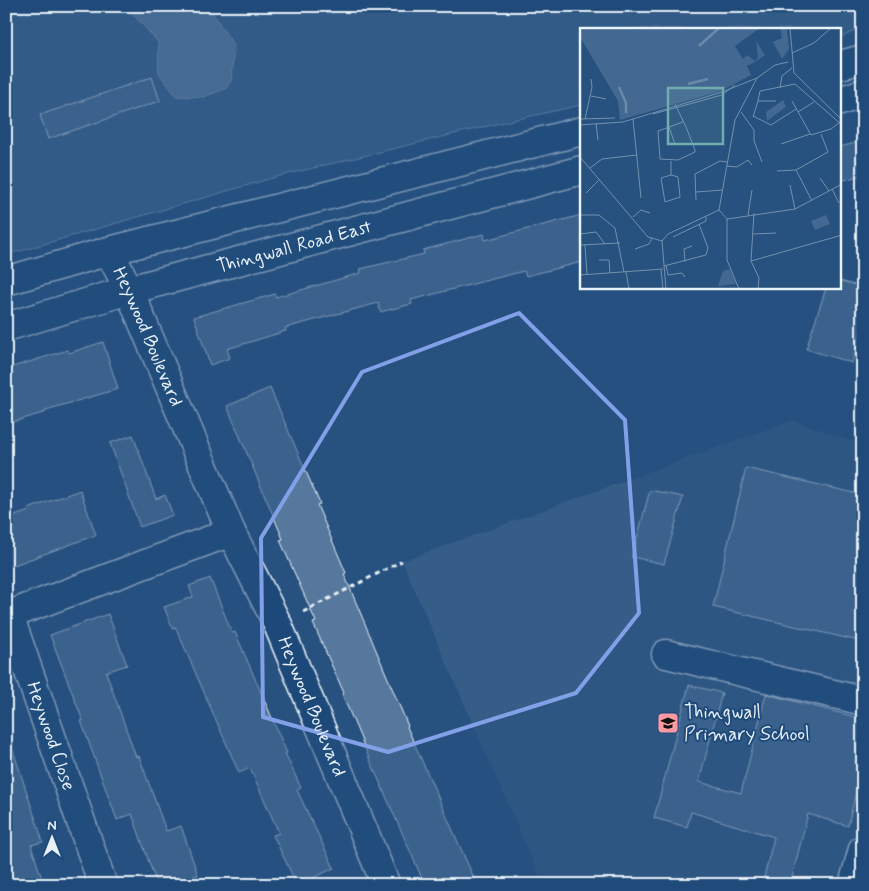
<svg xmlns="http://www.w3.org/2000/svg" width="869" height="891" font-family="Mynerve,sans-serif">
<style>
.built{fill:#355d88}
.green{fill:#436891;stroke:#96acc4}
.water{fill:#6b8aaa;stroke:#9db3c9}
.building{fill:#57789d;stroke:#e8f1f8}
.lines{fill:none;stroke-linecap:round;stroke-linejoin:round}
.minor-casing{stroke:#e8f1f8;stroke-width:31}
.path{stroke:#e8f1f8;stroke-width:3;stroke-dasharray:5 4;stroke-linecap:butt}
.minor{stroke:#1f4a7a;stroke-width:28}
.marked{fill:none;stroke:#82a0e8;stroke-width:4;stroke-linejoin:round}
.labels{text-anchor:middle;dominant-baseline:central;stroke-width:4;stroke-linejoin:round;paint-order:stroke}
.street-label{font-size:19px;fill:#e8f1f8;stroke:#1f4a7a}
.poi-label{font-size:19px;fill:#e8f1f8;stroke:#1f4a7a;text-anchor:start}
.inset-river{fill:none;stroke:#6b8aaa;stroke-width:2.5}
.inset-road{fill:none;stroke:#7491af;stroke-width:1}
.view{fill:#71adac;fill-opacity:0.15;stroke:#71adac;stroke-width:2.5}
.inset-edge{fill:none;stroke:#e8f1f8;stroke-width:2.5}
</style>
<rect width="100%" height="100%" fill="#27517f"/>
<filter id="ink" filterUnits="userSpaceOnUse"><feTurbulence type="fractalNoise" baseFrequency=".02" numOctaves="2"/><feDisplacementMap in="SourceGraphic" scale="10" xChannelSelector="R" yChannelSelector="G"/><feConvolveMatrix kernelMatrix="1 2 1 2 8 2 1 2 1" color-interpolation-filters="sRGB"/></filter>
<g filter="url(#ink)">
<polygon class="built" points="793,420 863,445 863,885 543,885 402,561"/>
<polygon class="green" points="6,6 863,6 863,27 840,38 840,29 582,29 581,105 504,122 276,177 6,255"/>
<polygon class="water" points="126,6 208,6 234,46 231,81 225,89 203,97 176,96 159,73 158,42"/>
<g class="building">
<polygon points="152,77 160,101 48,139 40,115"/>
<polygon points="863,141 863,175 840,181 840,147"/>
<polygon points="582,215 582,262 526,276 524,271 473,284 411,300 412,304 380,312 378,303 285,328 286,331 227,349 230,358 210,365 194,317 275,294 276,297 361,273 360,269 424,254 423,250 484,234 485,240"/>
<polygon points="840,281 863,287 863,323 852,363 806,349 826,288 840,288"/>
<polygon points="103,342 118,389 46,410 46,412 6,424 6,369 68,350 69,353"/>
<polygon points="270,388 320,504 317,505 346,573 344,574 408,726 407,727 477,885 425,885 370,760 342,694 344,693 313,623 316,622 280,540 283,539 227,406"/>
<polygon points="133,435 156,499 165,495 173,515 140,527 110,443"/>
<polygon points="746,468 863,495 863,642 713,607"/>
<polygon points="80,490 96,535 6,568 6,519 29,511 28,509"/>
<polygon points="650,490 683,497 664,564 632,557"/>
<polygon points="210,578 232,633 235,632 287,753 285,753 301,788 297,790 334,868 299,885 297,885 273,835 279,833 250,768 239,773 176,628 173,629 164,607 193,597 189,586"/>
<polygon points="108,614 127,665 106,672 136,757 139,756 166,831 181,826 198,875 170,885 157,885 132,814 117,820 81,721 83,721 50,635"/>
<polygon points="689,685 722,693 699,782 741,793 766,694 863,719 863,762 848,826 808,814 790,885 762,885 774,837 691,812 687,827 654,818"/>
<polygon points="11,744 43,842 31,845 44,885 6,885 6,745"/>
</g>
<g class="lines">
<g class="minor-casing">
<g id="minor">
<polyline points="840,65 863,59"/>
<polyline points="840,101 863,93"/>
<path id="s1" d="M109,251L129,290L231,532L278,625L386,885"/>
<polyline points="6,281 109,251 582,131"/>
<path id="s2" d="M6,327L129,290L582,170"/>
<path id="s3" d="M9,615L103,885"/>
<polyline points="6,616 231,532"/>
<polyline points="666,654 863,701"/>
<polyline points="853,885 863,849"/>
</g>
</g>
<polyline class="path" points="303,612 402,561"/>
<use href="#minor" class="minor"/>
</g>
</g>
<path d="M0 0H869V891H0ZM519,313L625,420L639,613L576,693L388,752L263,717L261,538L362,372Z" fill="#27517f" fill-opacity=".55" fill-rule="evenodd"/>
<path class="marked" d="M519,313L625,420L639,613L576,693L388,752L263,717L261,538L362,372Z"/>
<defs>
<g id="school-square" transform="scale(1.125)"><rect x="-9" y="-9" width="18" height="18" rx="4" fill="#ff9aa2" stroke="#1f4a7a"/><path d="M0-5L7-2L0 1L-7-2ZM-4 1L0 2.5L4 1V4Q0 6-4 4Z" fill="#111"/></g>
</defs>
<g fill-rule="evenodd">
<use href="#school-square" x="668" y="723"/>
</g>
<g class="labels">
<g class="street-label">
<text stroke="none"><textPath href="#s2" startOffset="299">Thingwall Road East</textPath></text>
<text stroke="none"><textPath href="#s1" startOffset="94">Heywood Boulevard</textPath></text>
<text stroke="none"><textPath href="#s1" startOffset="499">Heywood Boulevard</textPath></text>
<text stroke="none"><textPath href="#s3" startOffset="128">Heywood Close</textPath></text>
</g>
<g class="poi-label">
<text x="684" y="712">Thingwall<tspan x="684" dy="22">Primary School</tspan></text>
</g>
</g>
<g transform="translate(580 28)">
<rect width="261" height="261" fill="#27517f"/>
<path d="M0,0H180L155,18L163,31L167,27L175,33L178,30L176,13L185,27L175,34L167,38L171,47L141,63L40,92L38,73L0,9ZM200,0H207L209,21L202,31L193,14L202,10ZM203,72L206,79L187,93L186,84ZM246,187L250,196L235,202L231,193ZM150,241L156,256L138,258L143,243Z" fill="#436891"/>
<path class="inset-river" d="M119,18L139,0M108,56L128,51M39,59L46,75V85"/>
<path class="inset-road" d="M210,0L214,45L262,92M212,25L234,15L251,0M200,60L202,48L212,40M11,68L26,71M178,73L180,63L215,56L262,97M212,73L231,107L251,101L260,94M95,76L106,99L115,122V124L98,132L80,131L78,103L103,94M161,84L174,102V113L182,134M218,84L234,74M73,86L142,67L155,57M173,88L191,97L216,81M173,89L178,73H196M0,91L35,90M5,91L12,59L11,51M53,91L61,170M16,95L18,112M0,97L43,94L142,64L177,50M89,99L95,116M201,116L230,106M0,129L68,209L82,213M91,133V147L81,150L85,174L100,169L98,149L91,147M147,138L157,139L168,132L172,137M10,140L22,131L57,127M197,143L216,142M240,150L249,163M210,157L215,181M252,161L259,175M116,164L142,162M6,165L19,152M116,172L115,146L140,133L147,134M232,173L216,142L248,124L241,106M139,182L147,191L215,181L262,156M174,185L171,233L179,250L178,261M0,187H19L35,200L44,244M168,187L172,162M53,189L61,182L70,185M147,191V232L159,261M0,206L16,204L25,216M173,206L196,205M93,209L126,193V189M0,217L40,215M5,217L7,247M55,221L69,216L72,210M19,232H29L30,245M171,233L262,207M105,234L104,221L112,218M86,237L88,247L102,245L105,249M84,238L126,227L128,220L119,196M81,242L83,261M46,244L49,261M0,247L83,241M86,261L82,213L88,206L139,182L155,92L177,50L195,37L208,34"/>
<path class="view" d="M88,60H143V116H88Z"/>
<rect width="261" height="261" class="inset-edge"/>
</g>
<rect width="869" height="891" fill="none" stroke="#1f4a7a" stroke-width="25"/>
<rect x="12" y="12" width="844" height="866" fill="none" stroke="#e8f1f8" stroke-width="2" filter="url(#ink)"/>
<g transform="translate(52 838)" stroke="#1f4a7a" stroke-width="4" paint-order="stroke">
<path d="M0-4L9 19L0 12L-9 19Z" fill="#e8f1f8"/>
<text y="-8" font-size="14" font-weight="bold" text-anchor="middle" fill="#e8f1f8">N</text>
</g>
</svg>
